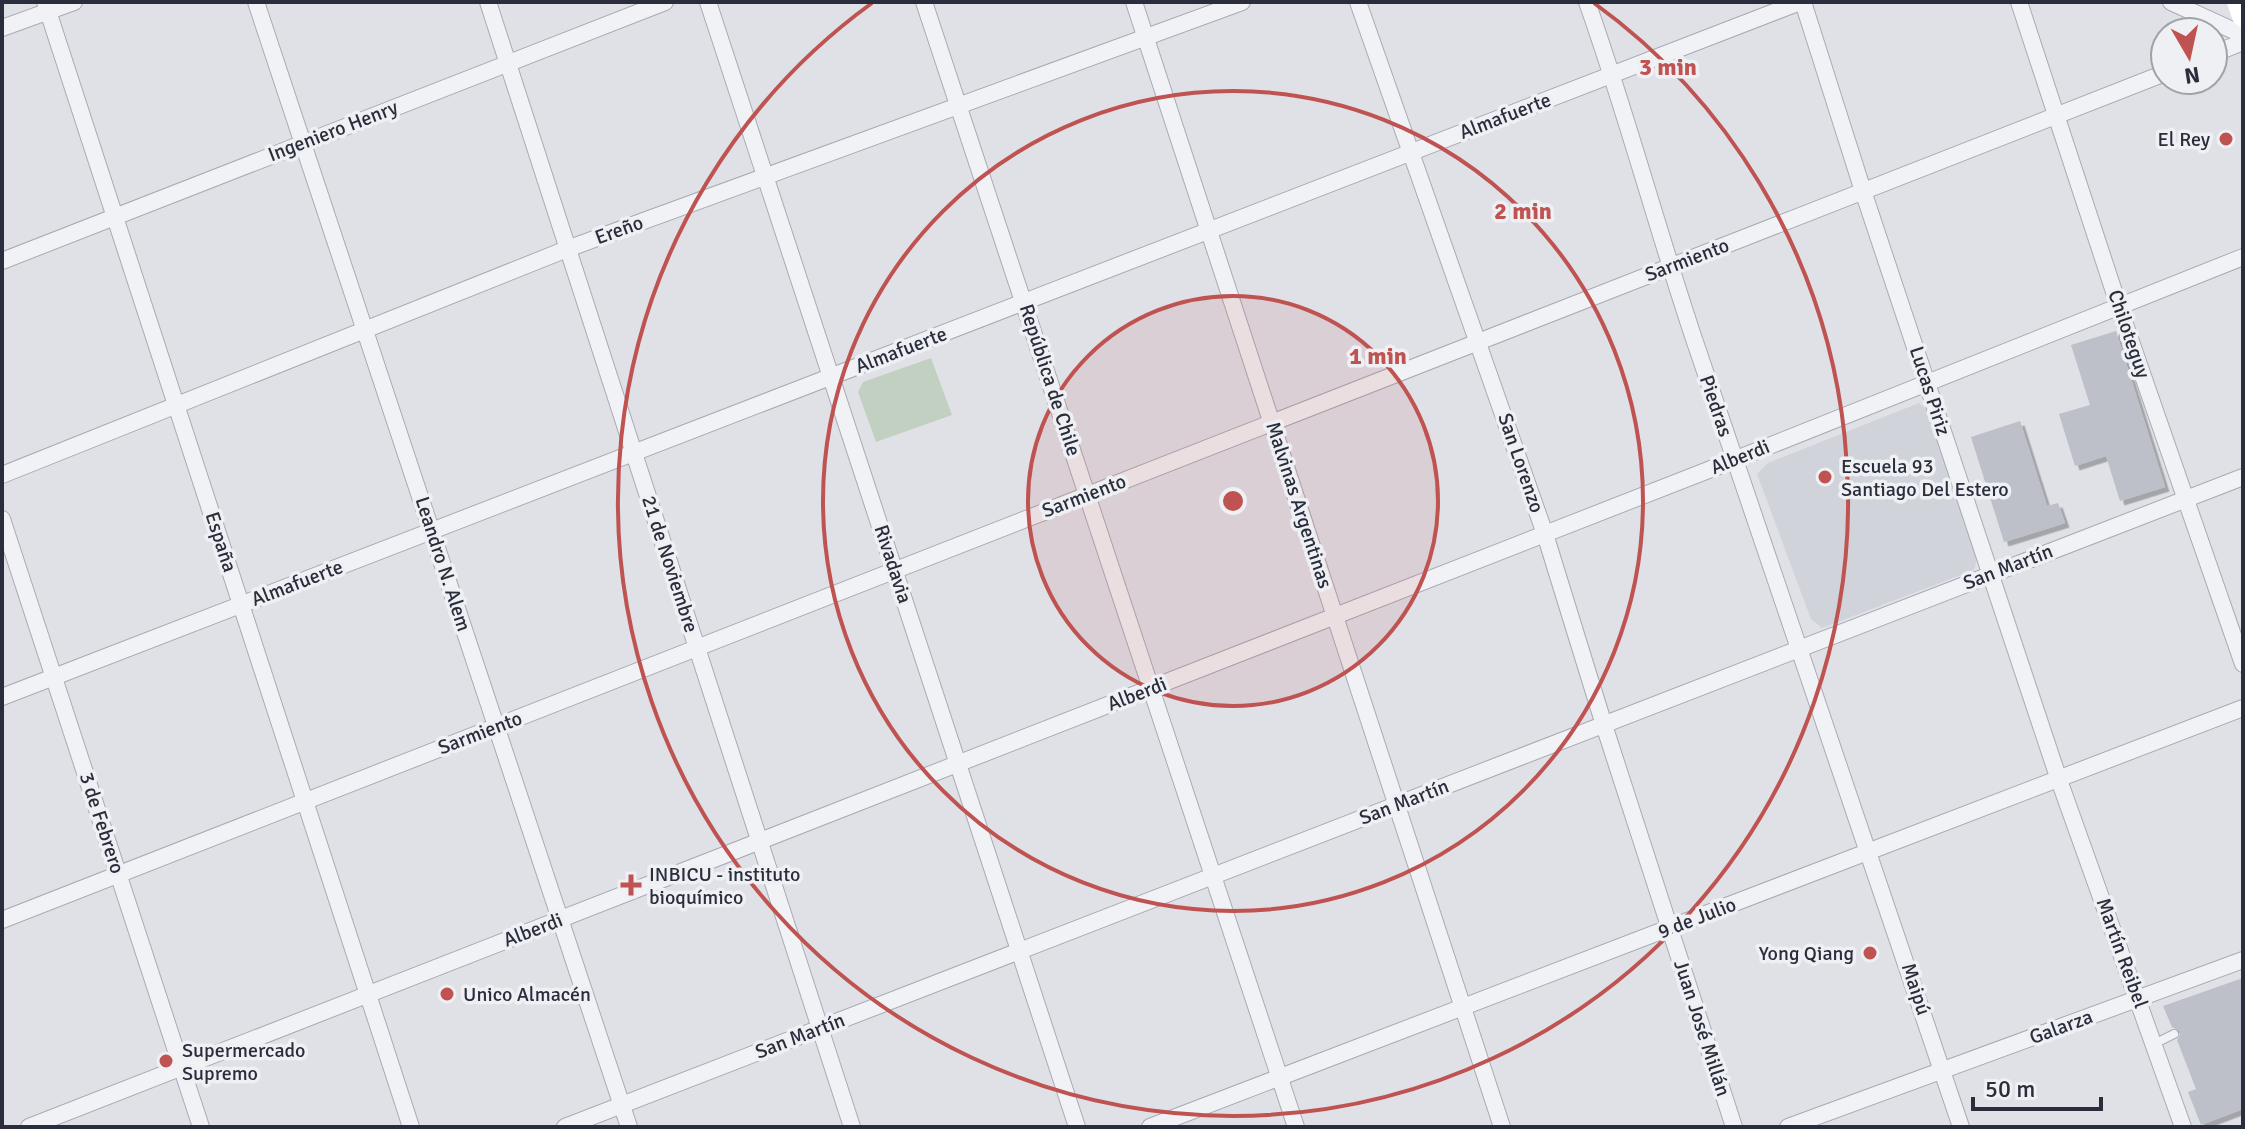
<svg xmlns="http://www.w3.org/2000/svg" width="2245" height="1129" font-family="Signika,sans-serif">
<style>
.built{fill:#d1d3db}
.green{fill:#c2d0c1}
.building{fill:#bdbfc9;filter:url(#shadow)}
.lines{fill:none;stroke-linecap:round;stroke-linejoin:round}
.service-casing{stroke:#a9abb4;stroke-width:10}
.minor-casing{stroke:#a9abb4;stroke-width:18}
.service{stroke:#f1f2f5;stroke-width:8}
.minor{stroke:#f1f2f5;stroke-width:16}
.secondary{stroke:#fff;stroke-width:22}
.ring{fill:none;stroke:#bf5351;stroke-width:4}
.poi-dot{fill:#bf5351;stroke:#eef0f4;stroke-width:3}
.labels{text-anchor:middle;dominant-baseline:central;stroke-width:7;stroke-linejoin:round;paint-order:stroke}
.street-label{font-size:20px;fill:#2a2d3c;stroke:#eef0f4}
.poi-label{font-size:20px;fill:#2a2d3c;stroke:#eef0f4;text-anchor:start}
.centre{fill:#bf5351;stroke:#eef0f4;stroke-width:4}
.ring-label{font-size:24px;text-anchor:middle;font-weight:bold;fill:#bf5351;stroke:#eef0f4;stroke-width:7;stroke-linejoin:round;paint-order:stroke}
</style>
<defs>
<filter id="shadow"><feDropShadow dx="4.5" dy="4.5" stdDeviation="0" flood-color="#0004"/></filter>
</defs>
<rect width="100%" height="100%" fill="#dfe1e7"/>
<polygon class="built" points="1919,403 1928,410 1977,559 1974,570 1822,628 1811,619 1757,474 1768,463"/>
<polygon class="green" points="931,358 952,415 876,442 858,392 863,382"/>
<g class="building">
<polygon points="2116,331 2165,487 2120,501 2106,456 2075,466 2059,414 2090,405 2071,345"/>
<polygon points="2020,421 2047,506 2058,503 2065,523 2004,542 1971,437"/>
<polygon points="2243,978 2243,1109 2201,1125 2188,1092 2196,1089 2177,1040 2181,1032 2172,1027 2163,1006"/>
</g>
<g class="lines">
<g class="service-casing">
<polyline id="service" points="2154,1044 2174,1034"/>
</g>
<g class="minor-casing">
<g id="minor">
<polyline points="45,2 411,1127"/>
<polyline points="256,2 629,1127"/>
<polyline points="488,2 852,1127"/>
<polyline points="708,2 1077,1127"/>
<polyline points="924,2 1296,1127"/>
<polyline points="1134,2 1502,1127"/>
<polyline points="1358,2 1545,534 1604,725 1734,1127"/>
<path d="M1587,2C1626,112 1656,225 1693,336C1781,600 1874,863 1961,1127"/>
<polyline points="1803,2 1863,191 2059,780 2183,1127"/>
<polyline points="2019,2 2119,307 2243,664"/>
<polyline points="2171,2 2243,35"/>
<polyline points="2,28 74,2"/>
<polyline points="2213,54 2243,42"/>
<polyline points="2,261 665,2"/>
<polyline points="2,475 567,249 1242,2"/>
<polyline points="2,519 201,1127"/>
<polyline points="2,697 1800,2"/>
<polyline points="2,920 2165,73"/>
<polyline points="29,1127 1734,460 2243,257"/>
<polyline points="565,1127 2243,477"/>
<polyline points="1150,1127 2243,708"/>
<polyline points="1788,1127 2243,960"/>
</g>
</g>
<use href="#service" class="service"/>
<use href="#minor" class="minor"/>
<polyline class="secondary" points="2238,2 2243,16"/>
</g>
<circle cx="1233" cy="501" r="205" fill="#bf5351" fill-opacity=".12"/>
<g class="ring">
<circle cx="1233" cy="501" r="205"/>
<circle cx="1233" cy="501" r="410"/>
<path d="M1594 3A615 615 0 1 1 872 3"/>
</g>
<g class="poi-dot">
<circle cx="2226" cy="139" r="8"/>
<circle cx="1825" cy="477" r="8"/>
<path d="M627 873h8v8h8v8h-8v8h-8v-8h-8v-8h8z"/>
<circle cx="1870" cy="953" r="8"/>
<circle cx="447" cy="994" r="8"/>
<circle cx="166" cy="1061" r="8"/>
</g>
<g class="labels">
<g class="street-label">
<text transform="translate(1505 116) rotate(-21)">Almafuerte</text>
<text transform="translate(333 131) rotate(-21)">Ingeniero Henry</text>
<text transform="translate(619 230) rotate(-20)">Ereño</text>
<text transform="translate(1687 260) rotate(-21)">Sarmiento</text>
<text transform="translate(2129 334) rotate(71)">Chiloteguy</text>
<text transform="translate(901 350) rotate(-21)">Almafuerte</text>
<text transform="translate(1050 380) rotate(72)">República de Chile</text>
<text transform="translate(1930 391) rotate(72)">Lucas Piriz</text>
<text transform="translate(1716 406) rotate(71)">Piedras</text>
<text transform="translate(1740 457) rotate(-22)">Alberdi</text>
<text transform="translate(1521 463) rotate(71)">San Lorenzo</text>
<text transform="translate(1084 496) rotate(-21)">Sarmiento</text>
<text transform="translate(1299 505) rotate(72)">Malvinas Argentinas</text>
<text transform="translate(221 542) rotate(72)">España</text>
<text transform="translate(443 564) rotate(72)">Leandro N. Alem</text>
<text transform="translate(670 564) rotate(72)">21 de Noviembre</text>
<text transform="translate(893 564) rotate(72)">Rivadavia</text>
<text transform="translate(2008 567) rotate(-21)">San Martín</text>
<text transform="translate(297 583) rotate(-21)">Almafuerte</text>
<text transform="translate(1137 694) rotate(-21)">Alberdi</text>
<text transform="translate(480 733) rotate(-21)">Sarmiento</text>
<text transform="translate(1404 802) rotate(-21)">San Martín</text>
<text transform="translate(102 823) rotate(72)">3 de Febrero</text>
<text transform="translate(1697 918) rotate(-21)">9 de Julio</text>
<text transform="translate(533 930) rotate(-21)">Alberdi</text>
<text transform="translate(2122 953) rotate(70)">Martín Reibel</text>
<text transform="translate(1916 989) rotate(72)">Maipú</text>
<text transform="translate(2061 1027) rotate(-20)">Galarza</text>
<text transform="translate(1702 1028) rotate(72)">Juan José Millán</text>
<text transform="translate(800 1036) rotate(-21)">San Martín</text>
</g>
<g class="poi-label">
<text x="2210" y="139" text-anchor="end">El Rey</text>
<text x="1841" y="466">Escuela 93<tspan x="1841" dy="23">Santiago Del Estero</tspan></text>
<text x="649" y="874">INBICU - instituto<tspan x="649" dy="23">bioquímico</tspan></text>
<text x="1854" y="953" text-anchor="end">Yong Qiang</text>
<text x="463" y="994">Unico Almacén</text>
<text x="182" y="1050">Supermercado<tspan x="182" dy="23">Supremo</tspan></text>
</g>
</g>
<circle cx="1233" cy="501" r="12" class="centre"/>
<g class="ring-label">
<text x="1668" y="75">3 min</text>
<text x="1523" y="219">2 min</text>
<text x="1378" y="364">1 min</text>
</g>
<rect width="2245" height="1129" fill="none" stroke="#2a2d3c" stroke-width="8"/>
<g transform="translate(2189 56) rotate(171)"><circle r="38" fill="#eef0f4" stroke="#a0a2aa" stroke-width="2"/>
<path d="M0-6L14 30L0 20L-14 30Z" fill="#bf5351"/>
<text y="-12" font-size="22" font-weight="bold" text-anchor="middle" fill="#2a2d3c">N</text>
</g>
<path d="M1973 1097v12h128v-12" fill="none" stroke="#2a2d3c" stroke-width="4"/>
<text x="1985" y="1097" font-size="24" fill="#2a2d3c" stroke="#eef0f4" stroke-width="6" paint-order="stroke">50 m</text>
</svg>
